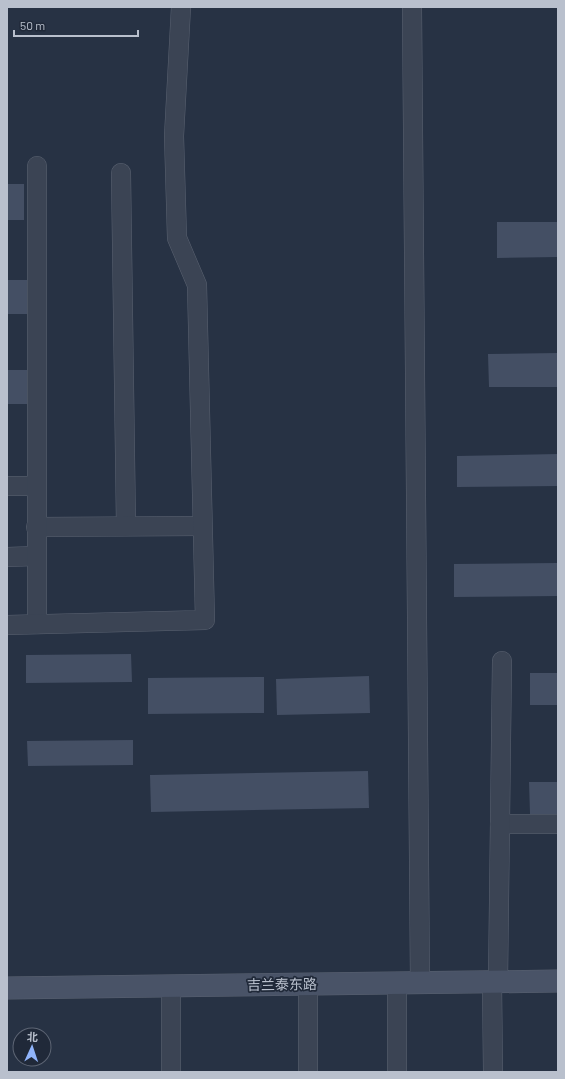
<svg xmlns="http://www.w3.org/2000/svg" width="565" height="1079" font-family="Barlow,'Noto Sans SC',sans-serif">
<style>
.building{fill:#444f64}
.lines{fill:none;stroke-linecap:round;stroke-linejoin:round}
.street-casing{stroke:#5a6271;stroke-width:20}
.secondary-casing{stroke:#5a6271;stroke-width:23}
.street{stroke:#3b4454;stroke-width:19}
.secondary{stroke:#495367;stroke-width:22}
.labels{text-anchor:middle;dominant-baseline:central;stroke-width:3.5;stroke-linejoin:round;paint-order:stroke}
.street-label{font-size:14px;fill:#b9c0cd;stroke:#202939}
</style>
<rect width="100%" height="100%" fill="#273244"/>
<g class="building">
<rect x="7" y="184" width="17" height="36"/>
<polygon points="497,222 558,222 558,257 497,258"/>
<rect x="7" y="280" width="23" height="34"/>
<polygon points="558,353 558,387 489,387 488,354"/>
<polygon points="7,370 28,370 29,404 7,404"/>
<polygon points="558,454 558,486 457,487 457,456"/>
<polygon points="558,563 558,596 454,597 454,564"/>
<polygon points="131,654 132,682 26,683 26,655"/>
<rect x="530" y="673" width="28" height="32"/>
<polygon points="369,676 370,713 277,715 276,679"/>
<polygon points="264,677 264,713 148,714 148,678"/>
<polygon points="133,740 133,765 28,766 27,741"/>
<polygon points="368,771 369,808 151,812 150,775"/>
<polygon points="529,782 558,782 558,814 530,814"/>
</g>
<g class="lines">
<g class="street-casing">
<g id="street">
<polyline points="412,7 420,983"/>
<polyline points="121,173 126,526"/>
<polyline points="7,486 36,486"/>
<polyline points="36,527 202,526"/>
<polyline points="7,557 36,556"/>
<polyline points="37,624 37,166"/>
<polyline points="7,625 205,620 197,285 177,238 174,136 181,7"/>
<polyline points="500,824 558,824"/>
<polyline points="492,982 493,1072"/>
<polyline points="498,982 502,661"/>
<polyline points="397,983 397,1072"/>
<polyline points="308,984 308,1072"/>
<polyline points="171,1072 171,986"/>
</g>
</g>
<g class="secondary-casing">
<polyline id="secondary" points="7,988 558,981"/>
</g>
<use href="#street" class="street"/>
<use href="#secondary" class="secondary"/>
</g>
<g class="labels">
<g class="street-label">
<text transform="translate(282 984) rotate(-1)">吉兰泰东路</text>
</g>
</g>
<rect width="565" height="1079" fill="none" stroke="#b9c0cd" stroke-width="16"/>
<g transform="translate(32 1047) rotate(3)"><circle r="19" fill="#202939" stroke="#5d6574"/>
<path d="M0-3L7 15L0 10L-7 15Z" fill="#90b4fb"/>
<text y="-6" font-size="11" font-weight="bold" text-anchor="middle" fill="#b9c0cd">北</text>
</g>
<path d="M14 30v6h124v-6" fill="none" stroke="#b9c0cd" stroke-width="2"/>
<text x="20" y="30" font-size="12" fill="#b9c0cd" stroke="#202939" stroke-width="3" paint-order="stroke">50 m</text>
</svg>
